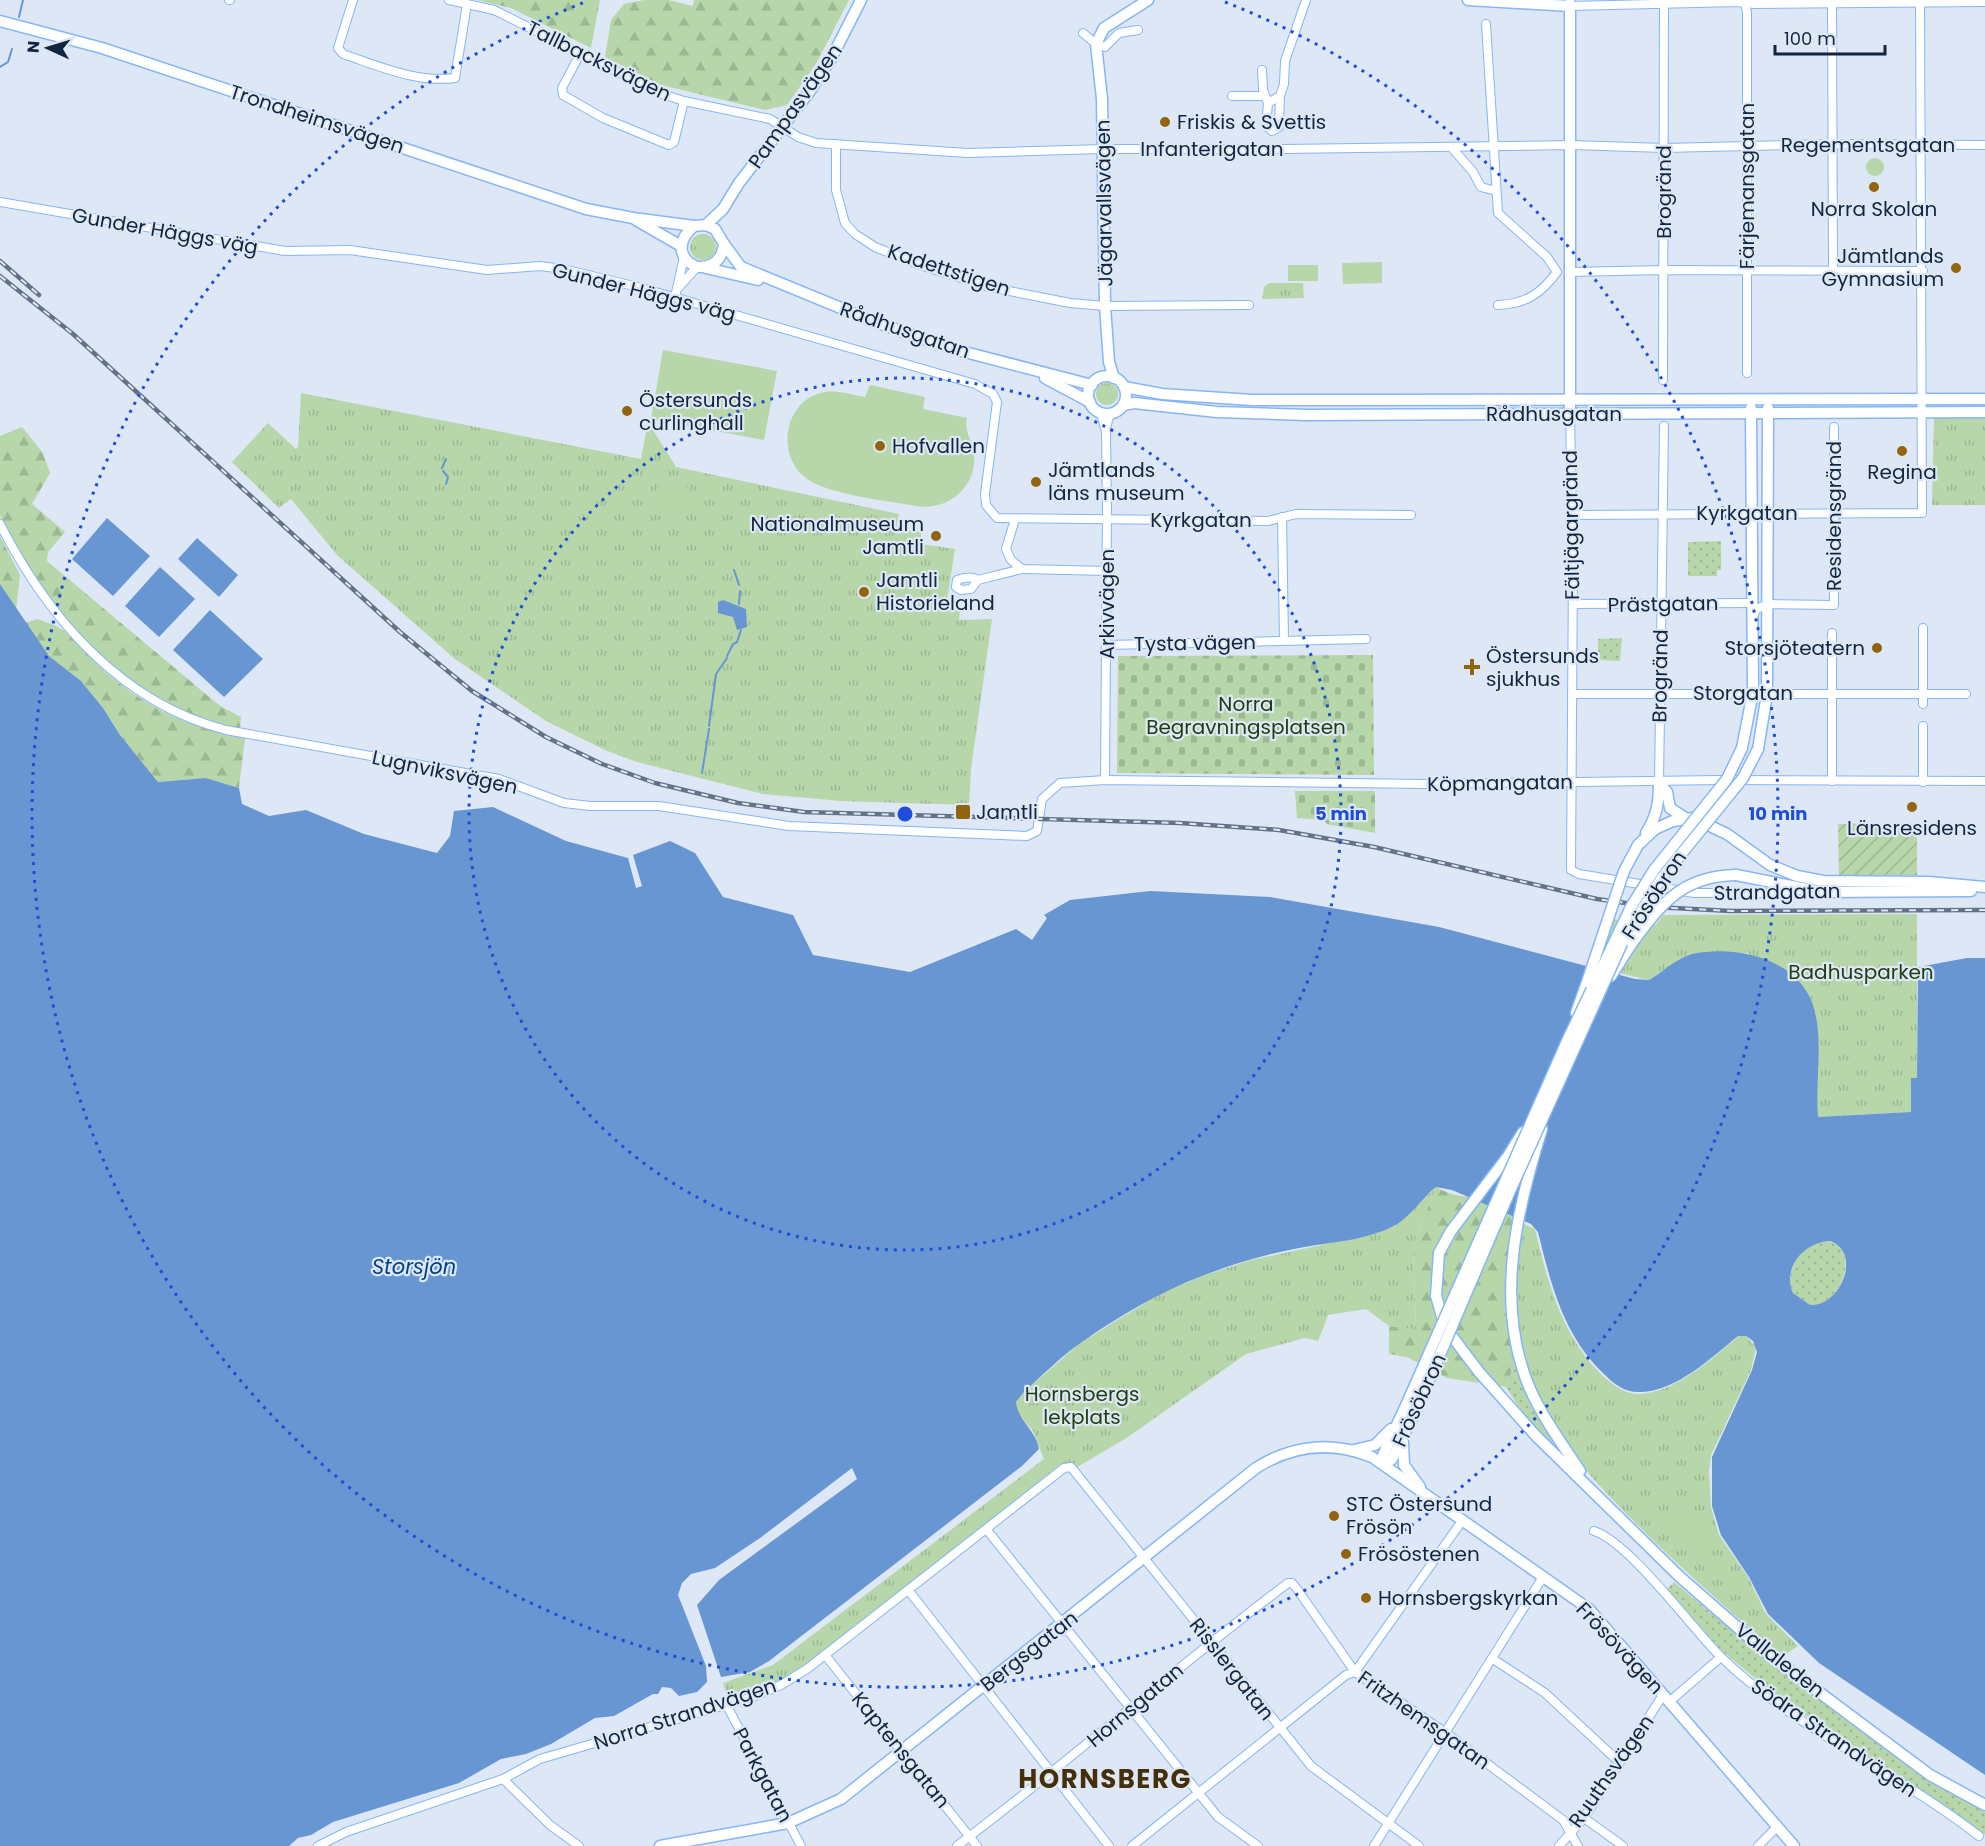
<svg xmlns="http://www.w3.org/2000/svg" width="1985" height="1846" font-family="Poppins,sans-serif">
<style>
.grass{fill:url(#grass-dots)}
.forest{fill:url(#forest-firs)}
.cemetery{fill:url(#cemetery-stones)}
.park{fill:url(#park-tufts)}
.garden{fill:url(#garden-furrows)}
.pitch{fill:#b7d6a9}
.water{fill:#6796d3;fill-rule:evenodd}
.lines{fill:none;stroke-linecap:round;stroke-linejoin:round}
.stream{stroke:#6796d3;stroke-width:2}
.street-casing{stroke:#85b6f7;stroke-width:10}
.secondary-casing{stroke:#85b6f7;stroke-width:13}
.street{stroke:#fff;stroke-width:8}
.secondary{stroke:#fff;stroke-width:10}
.rail-casing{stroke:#637287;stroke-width:4.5}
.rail{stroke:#dde7f5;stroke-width:2;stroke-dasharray:7;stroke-linecap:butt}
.secondary-bridge-casing{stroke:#85b6f7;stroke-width:13;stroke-linecap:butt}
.secondary-bridge{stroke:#fff;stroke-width:10}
.ring{fill:none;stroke:#1d4ed8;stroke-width:3;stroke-dasharray:3 6}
.poi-dot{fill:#926410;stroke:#dde7f5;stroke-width:2}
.labels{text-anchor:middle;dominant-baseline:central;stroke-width:4.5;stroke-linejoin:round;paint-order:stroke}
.street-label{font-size:20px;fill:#12253f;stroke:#dde7f5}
.poi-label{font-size:20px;fill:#12253f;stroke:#dde7f5;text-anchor:start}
.park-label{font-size:20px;fill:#203e0f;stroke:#dde7f5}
.water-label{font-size:21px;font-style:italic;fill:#00428a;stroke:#dde7f5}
.district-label{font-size:26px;font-weight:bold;letter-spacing:1.5px;fill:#452f0a;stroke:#dde7f5}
.centre{fill:#1d4ed8;stroke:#dde7f5;stroke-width:3}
.ring-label{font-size:18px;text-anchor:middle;font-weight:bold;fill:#1d4ed8;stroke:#dde7f5;stroke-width:4.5;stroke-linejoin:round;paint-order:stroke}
</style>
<defs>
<pattern id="grass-dots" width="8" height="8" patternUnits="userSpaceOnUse" patternTransform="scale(1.5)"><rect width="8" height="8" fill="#b7d6a9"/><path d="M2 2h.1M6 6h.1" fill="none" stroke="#9cb892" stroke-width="1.8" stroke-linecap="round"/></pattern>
<pattern id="forest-firs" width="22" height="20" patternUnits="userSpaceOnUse" patternTransform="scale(1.5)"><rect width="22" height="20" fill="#b7d6a9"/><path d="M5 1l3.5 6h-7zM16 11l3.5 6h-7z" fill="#9cb892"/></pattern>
<pattern id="cemetery-stones" width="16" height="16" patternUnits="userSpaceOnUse" patternTransform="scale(1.5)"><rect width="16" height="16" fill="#b7d6a9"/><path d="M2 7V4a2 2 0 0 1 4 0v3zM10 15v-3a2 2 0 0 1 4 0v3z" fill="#9cb892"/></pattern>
<pattern id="park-tufts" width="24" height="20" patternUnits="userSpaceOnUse" patternTransform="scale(1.5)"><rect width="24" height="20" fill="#b7d6a9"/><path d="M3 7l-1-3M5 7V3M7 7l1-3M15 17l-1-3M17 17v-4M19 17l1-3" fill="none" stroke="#9cb892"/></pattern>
<pattern id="garden-furrows" width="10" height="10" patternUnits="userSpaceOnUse" patternTransform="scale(1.5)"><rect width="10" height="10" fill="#b7d6a9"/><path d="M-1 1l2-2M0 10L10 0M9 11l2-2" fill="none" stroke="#9cb892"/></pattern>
</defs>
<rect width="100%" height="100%" fill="#dde7f5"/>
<g class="grass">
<polygon points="1721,541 1721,570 1717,570 1717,576 1688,576 1688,542"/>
<polygon points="1622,638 1620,661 1598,660 1598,639"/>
<path d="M1821,1241C1864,1240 1844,1307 1810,1305L1793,1293C1784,1271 1799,1248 1821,1241Z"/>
<polygon points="1515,1361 1553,1444 1524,1415 1506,1387"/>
<path d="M1674,1582C1773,1665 1874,1746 1985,1812V1835L1779,1698L1721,1650L1666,1590Z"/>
</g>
<g class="forest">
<polygon points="477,0 600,0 591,48 511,8"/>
<polygon points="644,0 668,0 693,6 694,0 849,0 817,62 787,105 765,110 661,85 605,57 611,20 624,4"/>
<path d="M22,427L43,453L50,473L32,504L65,532L48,552L47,561L220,706L241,717L240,729C142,704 93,659 35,578C25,564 2,531 0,514C0,489 0,462 0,436Z"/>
<polygon points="0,536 20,575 16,610 0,584"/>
<path d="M38,619C47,623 59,626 67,633C81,646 93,662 109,675C150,710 192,728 245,738L239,788L206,778L158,782L120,735L103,708L81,681L49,656L25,623Z"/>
<path d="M1436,1187C1460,1202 1492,1197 1518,1195L1511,1229L1505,1309L1515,1361L1506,1387L1447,1378L1407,1357L1389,1354V1326L1416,1328L1413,1245Z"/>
</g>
<g class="cemetery">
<polygon points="1373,655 1374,775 1117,773 1118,656"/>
<polygon points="1295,791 1375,791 1375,833 1327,824 1324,820 1297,818"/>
</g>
<g class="park">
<circle cx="703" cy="247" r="13"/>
<polygon points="1269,283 1303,283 1304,298 1262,299 1264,287"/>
<circle cx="1107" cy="394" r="11"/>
<polygon points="301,393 641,459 648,422 676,467 899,514 896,529 921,532 921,544 955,549 946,607 960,609 959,620 992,619 971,769 969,805 841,801 763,794 637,762 605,750 546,721 455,659 337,555 291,499 279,508 232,462 268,423 296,449 298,447"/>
<polygon points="1985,417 1985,505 1932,505 1934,418"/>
<polygon points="1917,914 1917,1078 1911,1078 1912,1112 1817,1117 1816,1013 1748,953 1692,954 1679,959 1649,980 1619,973 1663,915"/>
<polygon points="1436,1187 1413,1245 1416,1329 1389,1326 1366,1309 1328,1315 1318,1341 1305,1338 1246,1354 1125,1439 1067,1473 1064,1469 807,1669 770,1690 726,1704 728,1698 723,1683 773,1665 1044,1459 1033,1431 1017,1412 1016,1402 1023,1393 1080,1343 1158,1295 1202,1276 1251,1260 1378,1233 1395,1226"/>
<path d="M1522,1223L1535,1229C1548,1284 1562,1337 1604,1377C1615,1386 1626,1395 1641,1394C1678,1391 1711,1359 1739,1336H1746L1756,1347L1751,1370L1711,1455L1709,1472L1711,1507L1719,1535L1748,1577L1766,1614L1798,1646L1783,1656C1739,1620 1698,1583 1657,1544C1592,1480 1535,1426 1518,1332C1511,1296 1517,1258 1522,1223Z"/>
</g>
<polygon class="garden" points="1917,823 1917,875 1839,876 1838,824"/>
<g class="pitch">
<circle cx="1875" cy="167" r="9"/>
<polygon points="1382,262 1382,283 1343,284 1342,263"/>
<rect x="1288" y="265" width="30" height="16"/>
<polygon points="663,350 777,371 764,440 651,419"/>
<path d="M870,385L925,397L923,409L967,418C964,432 972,439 974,454C977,487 948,511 916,506C889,501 825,494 806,478C775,455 784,399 825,392C838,390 852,395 865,397Z"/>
<polygon points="668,485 689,487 688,516 663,512 666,501 661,499 656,488"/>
<polygon points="1611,919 1657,925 1626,967 1598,960"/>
<polygon points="1681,1502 1688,1509 1690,1520 1713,1545 1700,1558 1663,1520"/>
</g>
<g class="water">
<polygon points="107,518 150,556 113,596 72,559"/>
<polygon points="197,538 238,575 219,597 178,559"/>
<polygon points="160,567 195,599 159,637 125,606"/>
<path d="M0,584L49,656L81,681L103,708L120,735L158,782L206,778L239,788L242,804L269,816L306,810L364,834L437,853L450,836L454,811L493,807L566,841L628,858L636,888L642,886L633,855L670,841L695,853L723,897L793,915L813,955L910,972L1016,929L1032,940L1047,918L1044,915L1070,900L1150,891L1270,897L1439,927L1635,979L1649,980C1663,972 1676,958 1692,954C1739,944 1803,960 1815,1012C1823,1045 1815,1083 1818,1117L1911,1112V1078H1917L1918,967L1967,958H1985V1775L1819,1663L1768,1614L1749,1577L1721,1535L1712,1506V1457L1752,1370L1757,1352L1753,1341L1746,1336H1738C1712,1357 1677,1391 1641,1392C1626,1393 1615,1385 1605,1375C1564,1337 1551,1285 1538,1232L1531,1224L1452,1190L1436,1187C1421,1199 1409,1219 1392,1227C1363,1241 1330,1242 1299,1248C1266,1254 1233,1264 1202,1276C1160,1292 1119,1316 1082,1342C1061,1356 1042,1376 1023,1393L1016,1402C1018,1421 1036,1430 1039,1449L1022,1466L769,1661L750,1672L721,1677L697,1605L719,1580L857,1479L852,1468L760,1538L715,1568L691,1574L682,1583L678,1595L706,1666L707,1682L697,1692L679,1696L671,1688L662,1687L658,1694H653L614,1716L595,1718L551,1744L526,1754L501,1759L459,1783L333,1822L311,1835L298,1838L289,1846H0ZM1830,1241C1863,1253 1840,1307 1810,1305L1793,1293C1782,1268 1804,1242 1830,1241Z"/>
<polygon points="723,600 746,609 747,627 737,630 733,617 718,613 718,602"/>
<polygon points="210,610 263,659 224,697 173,650"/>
</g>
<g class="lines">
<g class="stream">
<polyline points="19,17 23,0"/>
<polyline points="0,67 8,62 12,49"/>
<polyline points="442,468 446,459"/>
<polyline points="443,471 448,477 446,484"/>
<polyline points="734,570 739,585"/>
<polyline points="739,604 740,591"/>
<polyline points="727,656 733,644 737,642 741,630"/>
<polyline points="709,726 716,674 727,658"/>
<polyline points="702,773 709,729"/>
</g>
<g class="street-casing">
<g id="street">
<polyline points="229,0 230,0"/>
<path d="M353,0L338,48L343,54C379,66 416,83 455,78L467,4"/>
<polyline points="449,0 494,10 662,94 684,101 770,119 798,137 816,143 968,153 1103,149 1284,149 1571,145 1664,148 1833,144 1985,145"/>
<polyline points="1570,0 1570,6 1737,2 1754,4 1985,2"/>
<polyline points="1744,0 1747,12 1747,373"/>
<polyline points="1832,4 1833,270"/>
<path d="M1486,24L1498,213L1547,257L1557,272C1541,294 1525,304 1498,305"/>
<polyline points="1083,33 1096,44 1105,47 1119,33 1138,30"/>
<polyline points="581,52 562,88 563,95 603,118 669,145 674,142 684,101"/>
<polyline points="1262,70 1263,90 1268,103"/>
<polyline points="1232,96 1265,96"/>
<polyline points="1280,96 1279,127 1272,131 1266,126 1268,103 1280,96 1284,84 1285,61 1306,0"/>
<polyline points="836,144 836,190 845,223 855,234 875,247 920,265 989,287 1070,303 1105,306 1249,305"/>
<polyline points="1452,148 1473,172 1481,187 1496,191"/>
<polyline points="0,202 285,251 350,250 487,270 540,266 563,269 642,288 975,384 993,394 997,402 985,494 986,505 997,518 1268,521 1296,514 1411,515"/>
<polyline points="1570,272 1664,270 1923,271"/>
<polyline points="679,287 697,267"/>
<polyline points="675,297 684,257"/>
<polyline points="1663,380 1664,4"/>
<polyline points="1101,413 1106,432 1107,511 1105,780"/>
<polyline points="1570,414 1573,564 1571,870 1579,874 1694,893 1790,893 1803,889"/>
<polyline points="1106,427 1110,414"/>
<polyline points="1572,515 1922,513 1920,0"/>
<polyline points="1282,517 1284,640"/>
<polyline points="1015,519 1006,549 1011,560 1022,569 1108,571"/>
<path d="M0,524C48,618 121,703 226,730L499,779L564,803L590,806H659L789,826L1027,836L1037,831L1042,799L1060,783L1105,780L1424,784L1720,780L1985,781"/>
<path d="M978,580L971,589L961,590L956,587L957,580C965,577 972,576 978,580L1022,569"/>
<polyline points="1573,604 1752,603"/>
<polyline points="1753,615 1757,609 1768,604 1834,605 1834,427"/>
<polyline points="1107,645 1366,639"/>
<polyline points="1572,694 1966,694"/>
<polyline points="1923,704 1923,628"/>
<polyline points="1923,726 1923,782"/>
<polyline points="1832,781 1832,633"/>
<polyline points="1659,783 1664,426"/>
<polyline points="987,1530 1218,1817 1258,1846"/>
<path d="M1594,1531C1628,1541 1691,1627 1720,1656C1796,1730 1896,1771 1979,1836"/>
<polyline points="909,1591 1109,1846"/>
<polyline points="825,1655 977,1846"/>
<polyline points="1493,1659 1545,1693 1619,1762"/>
<polyline points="1669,1702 1721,1657"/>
<polyline points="726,1704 801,1846"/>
<polyline points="503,1779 550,1825 579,1846"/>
<polyline points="1584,1818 1623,1846"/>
<polyline points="318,1846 346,1832 503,1779 540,1759 753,1697 781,1685 807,1669 1064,1468 1071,1467 1311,1766 1419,1846"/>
<path d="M957,1846C1070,1761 1175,1668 1288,1583H1292L1297,1589L1355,1672L1446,1733L1563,1820L1578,1846"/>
<polyline points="1132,1846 1346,1675 1355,1672 1462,1521"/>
<polyline points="1374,1846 1543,1577"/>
<polyline points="1559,1846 1584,1818 1663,1695"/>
<polyline points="1758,1846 1776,1828"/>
</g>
</g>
<g class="secondary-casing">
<g id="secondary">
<polyline points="1468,0 1570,6 1570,408"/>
<path d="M0,21L102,48L586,209L633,218L694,226L706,225L715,229L724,244C722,260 713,268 697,267C676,258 678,239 694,226"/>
<polyline points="636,220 681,246"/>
<polyline points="706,225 723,209 739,183 810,91 831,59 861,0"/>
<polyline points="724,244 741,267 875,322 957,350 1092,385"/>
<polyline points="706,268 758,280"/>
<circle cx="1107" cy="395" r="19"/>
<polyline points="1045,378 1090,402"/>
<polyline points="1114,378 1109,362 1105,306 1102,99 1096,44 1104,28 1148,0"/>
<polyline points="1124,387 1162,394 1252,400 1985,399"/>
<polyline points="1124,405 1134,403 1217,412 1306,415 1985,412"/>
<polyline points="1742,748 1753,692 1751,408"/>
<polyline points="1758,749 1767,694 1768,408"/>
<polyline points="1659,783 1667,792 1670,808 1685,818"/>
<path d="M1646,833C1657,816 1659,802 1659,783"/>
<polyline points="1638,845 1655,829 1673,821 1693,818 1727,834 1770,865 1797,876 1823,881 1929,882 1985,887"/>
<polyline points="1736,875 1822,892 1971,891"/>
<polyline points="1611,976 1632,943"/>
<polyline points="1576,1013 1587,982"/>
<path d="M1542,1129C1516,1212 1494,1305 1530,1389C1543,1418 1562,1444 1580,1471"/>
<polyline points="1523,1132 1508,1156 1451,1231 1439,1253 1436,1296 1445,1327 1479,1372 1536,1436 1680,1577 1768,1654 1930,1775 1985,1805"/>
<polyline points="1403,1442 1404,1465 1420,1487"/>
<polyline points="1354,1450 1375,1445 1391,1429"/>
<polyline points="1384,1465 1383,1455 1408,1401"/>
<polyline points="1384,1465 1392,1459 1418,1406"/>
<path d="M660,1846L788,1823L841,1799L1256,1468C1292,1445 1332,1441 1372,1457L1589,1609L1794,1846"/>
</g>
</g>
<use href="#street" class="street"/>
<use href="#secondary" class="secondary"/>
<g class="rail-casing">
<g id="rail">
<polyline points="0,261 39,295"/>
<polyline points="0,276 73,334 400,632 472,691 546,737 602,764 655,783 738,803 804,812 1180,823 1279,830 1374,847 1597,899 1654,907 1731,911 1985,910"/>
</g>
</g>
<use href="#rail" class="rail"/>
<g class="secondary-bridge-casing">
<g id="secondary-bridge">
<path d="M1632,943C1662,903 1682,876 1736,875"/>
<polyline points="1587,982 1624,871 1638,845"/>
<polyline points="1408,1401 1567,1041 1631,907 1654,870 1727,779 1742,748"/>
<polyline points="1418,1406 1510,1191 1624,939 1661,879 1743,778 1758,749"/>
</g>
</g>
<use href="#secondary-bridge" class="secondary-bridge"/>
</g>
<g class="ring">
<circle cx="905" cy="814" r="436"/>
<path d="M1225 2A873 873 0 1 1 585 2"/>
</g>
<g class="poi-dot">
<circle cx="1165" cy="122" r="6"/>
<circle cx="1874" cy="187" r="6"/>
<circle cx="1956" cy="268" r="6"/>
<circle cx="627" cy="411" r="6"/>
<circle cx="880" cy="446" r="6"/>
<circle cx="1902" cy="451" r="6"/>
<circle cx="1036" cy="482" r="6"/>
<circle cx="936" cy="536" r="6"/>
<circle cx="864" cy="592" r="6"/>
<circle cx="1877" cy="648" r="6"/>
<path d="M1469 658h6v6h6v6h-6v6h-6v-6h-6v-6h6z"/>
<circle cx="1912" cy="807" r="6"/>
<rect x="955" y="804" width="16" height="16" rx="3"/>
<circle cx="1334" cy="1516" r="6"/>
<circle cx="1346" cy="1554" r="6"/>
<circle cx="1366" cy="1598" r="6"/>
</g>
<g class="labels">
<g class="street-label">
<text transform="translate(599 61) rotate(26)">Tallbacksvägen</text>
<text transform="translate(795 106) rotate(-55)">Pampasvägen</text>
<text transform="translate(317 119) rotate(18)">Trondheimsvägen</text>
<text x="1868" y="145">Regementsgatan</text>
<text x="1212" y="149">Infanterigatan</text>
<text transform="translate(1747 186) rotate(-90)">Färjemansgatan</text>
<text transform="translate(1664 192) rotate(-90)">Brogränd</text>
<text transform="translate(1104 203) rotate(-91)">Jägarvallsvägen</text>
<text transform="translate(165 231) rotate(10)">Gunder Häggs väg</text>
<text transform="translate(949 270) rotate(18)">Kadettstigen</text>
<text transform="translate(644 292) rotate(14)">Gunder Häggs väg</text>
<text transform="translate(905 330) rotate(19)">Rådhusgatan</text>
<text x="1554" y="414">Rådhusgatan</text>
<text x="1747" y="513">Kyrkgatan</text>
<text transform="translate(1834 516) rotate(-90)">Residensgränd</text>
<text x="1201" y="520">Kyrkgatan</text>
<text transform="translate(1571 525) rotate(-91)">Fältjägargränd</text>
<text transform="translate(1107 604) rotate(-90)">Arkivvägen</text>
<text transform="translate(1663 604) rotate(-1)">Prästgatan</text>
<text transform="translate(1195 643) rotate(-1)">Tysta vägen</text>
<text transform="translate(1660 676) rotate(-89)">Brogränd</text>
<text x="1743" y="693">Storgatan</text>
<text transform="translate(445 772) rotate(12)">Lugnviksvägen</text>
<text transform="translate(1500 783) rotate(-1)">Köpmangatan</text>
<text transform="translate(1777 892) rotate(-1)">Strandgatan</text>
<text transform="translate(1654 895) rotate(-57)">Frösöbron</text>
<text transform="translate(1419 1400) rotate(-65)">Frösöbron</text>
<text transform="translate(1620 1648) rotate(47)">Frösövägen</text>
<text transform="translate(1029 1651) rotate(-38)">Bergsgatan</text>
<text transform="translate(1780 1660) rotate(38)">Vallaleden</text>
<text transform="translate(1232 1669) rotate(52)">Risslergatan</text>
<text transform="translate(1135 1705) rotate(-40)">Hornsgatan</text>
<text transform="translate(685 1714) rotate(-18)">Norra Strandvägen</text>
<text transform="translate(1424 1720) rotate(35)">Fritzhemsgatan</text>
<text transform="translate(1834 1738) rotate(34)">Södra Strandvägen</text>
<text transform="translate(901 1750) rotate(51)">Kaptensgatan</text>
<text transform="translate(1611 1771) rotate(-55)">Ruuthsvägen</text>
<text transform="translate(763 1775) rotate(62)">Parkgatan</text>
</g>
<g class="poi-label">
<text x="1177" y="122">Friskis &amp; Svettis</text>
<text x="1874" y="209" text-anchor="middle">Norra Skolan</text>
<text x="1944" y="256" text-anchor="end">Jämtlands<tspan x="1944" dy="23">Gymnasium</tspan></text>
<text x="639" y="400">Östersunds<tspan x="639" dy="23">curlinghall</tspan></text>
<text x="892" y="446">Hofvallen</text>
<text x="1048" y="470">Jämtlands<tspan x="1048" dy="23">läns museum</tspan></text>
<text x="1902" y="472" text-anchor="middle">Regina</text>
<text x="924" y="524" text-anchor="end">Nationalmuseum<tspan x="924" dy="23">Jamtli</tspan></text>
<text x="876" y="580">Jamtli<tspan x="876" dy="23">Historieland</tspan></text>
<text x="1865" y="648" text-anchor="end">Storsjöteatern</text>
<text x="1486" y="656">Östersunds<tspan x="1486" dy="23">sjukhus</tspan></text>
<text x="976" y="812">Jamtli</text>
<text x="1912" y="828" text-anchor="middle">Länsresidens</text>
<text x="1346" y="1504">STC Östersund<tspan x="1346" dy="23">Frösön</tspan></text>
<text x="1358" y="1554">Frösöstenen</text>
<text x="1378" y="1598">Hornsbergskyrkan</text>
</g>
<g class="park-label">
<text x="1246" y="704">Norra<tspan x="1246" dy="23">Begravningsplatsen</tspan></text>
<text x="1861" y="972">Badhusparken</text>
<text x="1082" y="1394">Hornsbergs<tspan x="1082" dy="23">lekplats</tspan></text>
</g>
<g class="water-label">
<text x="414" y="1266">Storsjön</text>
</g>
<g class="district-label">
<text x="1105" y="1779">HORNSBERG</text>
</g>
</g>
<circle cx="905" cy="814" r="9" class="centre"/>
<g class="ring-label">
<text x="1341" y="820">5 min</text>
<text x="1778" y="820">10 min</text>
</g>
<g transform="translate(48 48) rotate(274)" stroke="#dde7f5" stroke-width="4.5" paint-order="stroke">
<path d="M0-4.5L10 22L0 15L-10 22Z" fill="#12253f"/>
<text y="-9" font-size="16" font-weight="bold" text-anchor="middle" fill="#12253f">N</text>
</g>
<path d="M1775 45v9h110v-9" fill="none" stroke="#12253f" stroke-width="3"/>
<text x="1784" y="45" font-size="18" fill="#12253f" stroke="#dde7f5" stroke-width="4.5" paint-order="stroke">100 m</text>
</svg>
